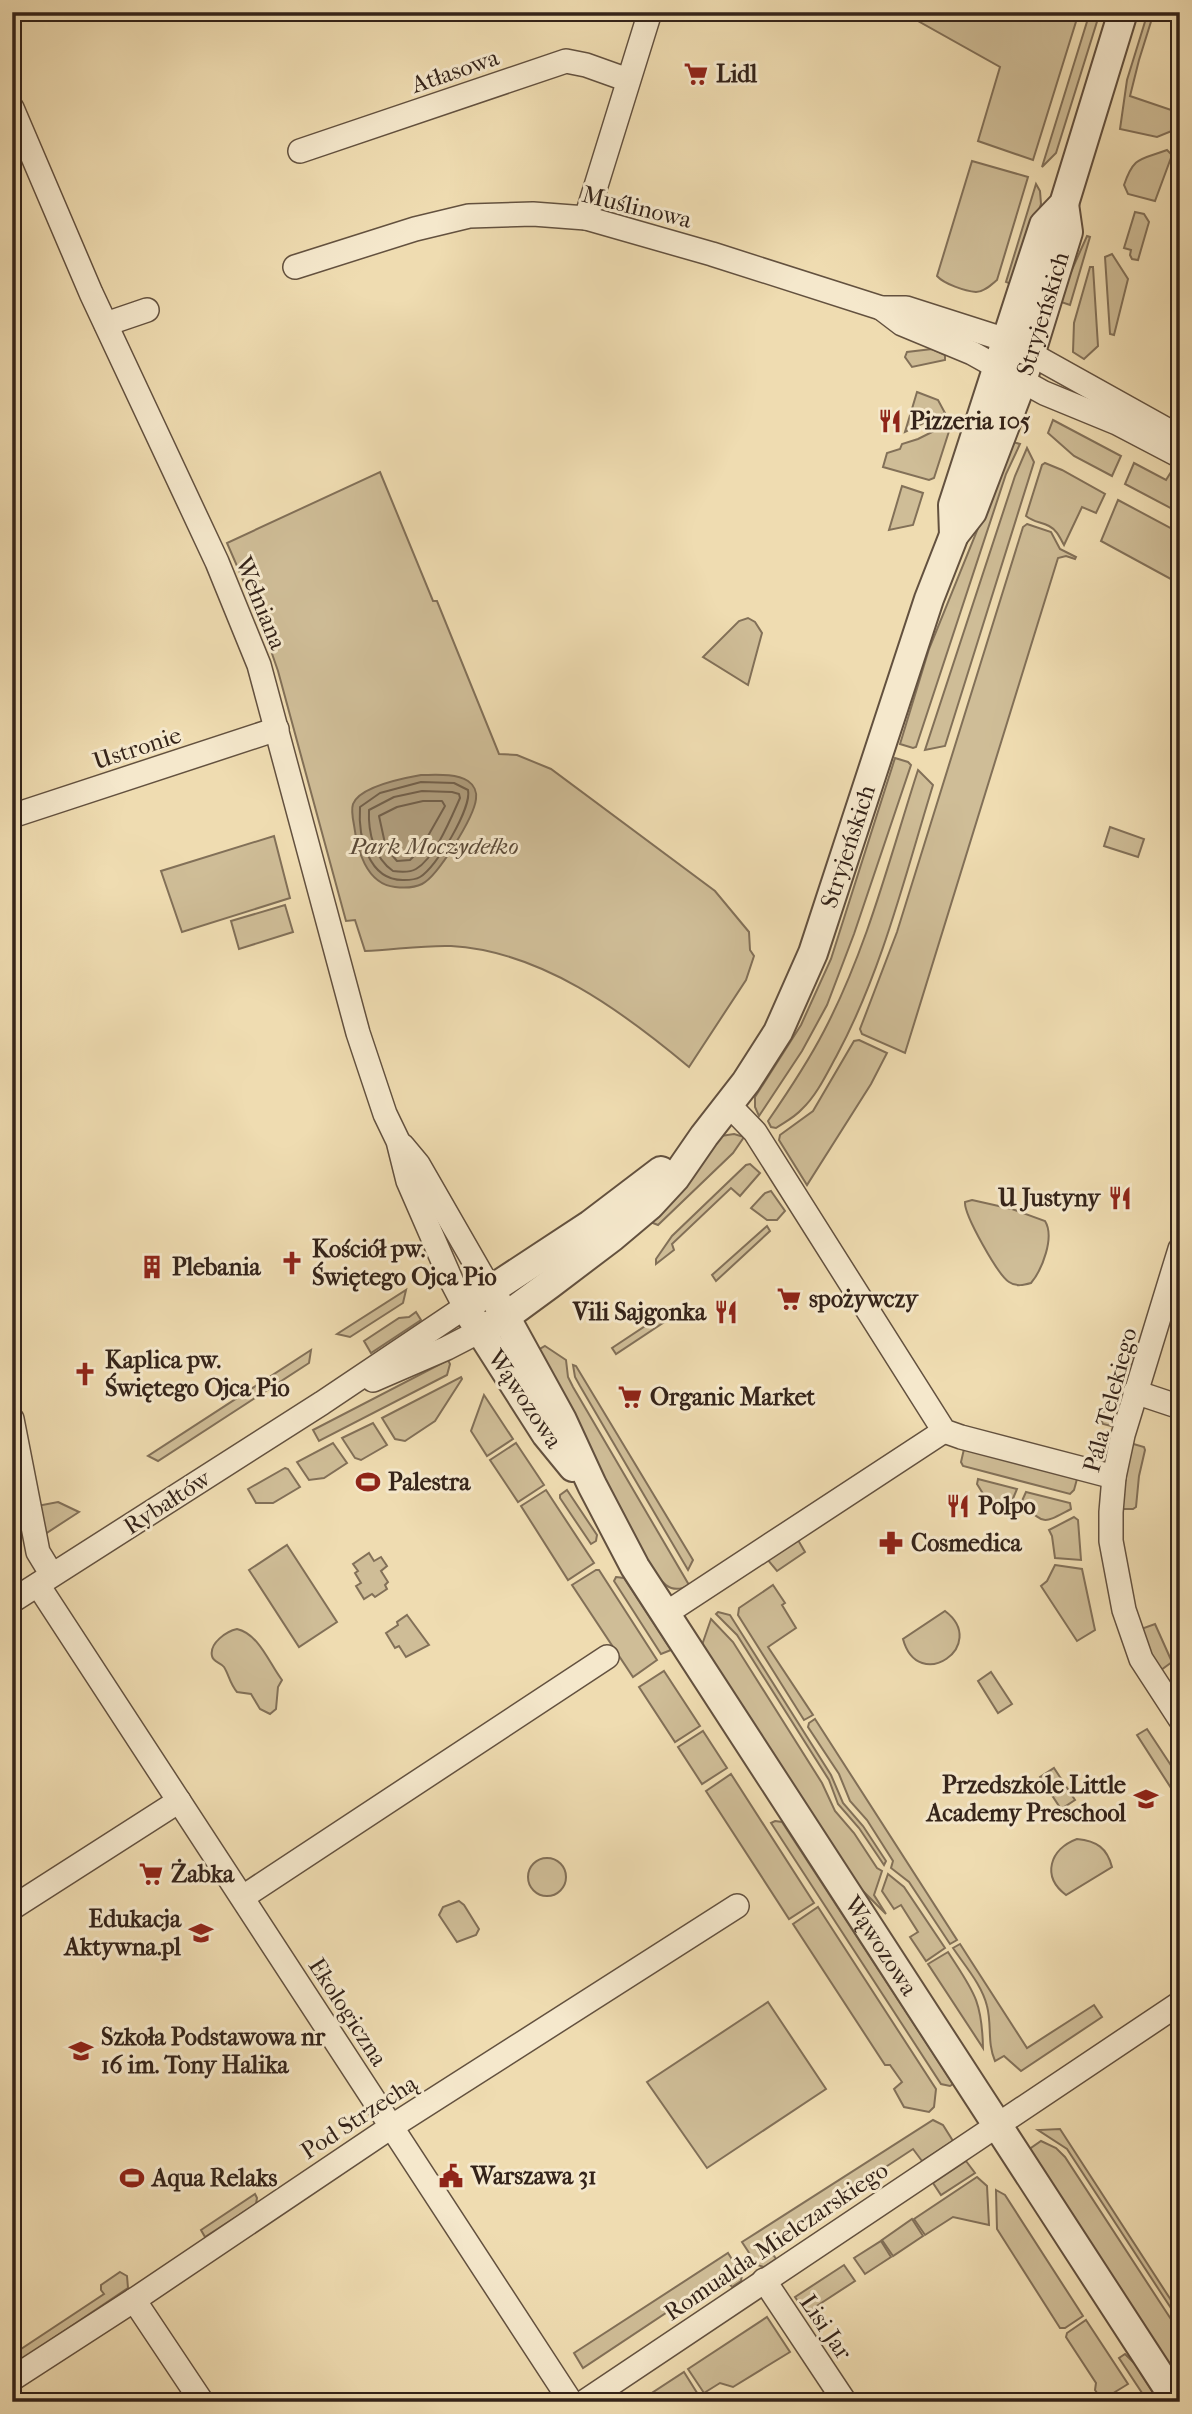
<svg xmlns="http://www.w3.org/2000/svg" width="1192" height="2414" font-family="'IM FELL French Canon',serif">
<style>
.green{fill:#cfbd97;stroke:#827058;stroke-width:2}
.water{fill:#af9d7d;stroke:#7e6c55;stroke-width:2}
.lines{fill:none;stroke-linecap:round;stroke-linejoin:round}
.shore{stroke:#72604b;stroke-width:2}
.minor-casing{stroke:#63513f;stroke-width:26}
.tertiary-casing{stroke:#63513f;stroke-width:32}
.minor{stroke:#f5e8cc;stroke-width:23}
.tertiary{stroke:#f5e8cc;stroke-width:28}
.labels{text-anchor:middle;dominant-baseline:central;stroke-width:6;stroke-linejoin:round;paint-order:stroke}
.street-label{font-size:24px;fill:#342319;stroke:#f5e8cc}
.poi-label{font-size:24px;font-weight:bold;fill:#342319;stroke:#f5e8cc;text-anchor:start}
.park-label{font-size:24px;font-style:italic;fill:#5b4a38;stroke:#f5e8cc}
</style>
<rect width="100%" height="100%" fill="#efdcb1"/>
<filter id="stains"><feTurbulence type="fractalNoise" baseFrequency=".00286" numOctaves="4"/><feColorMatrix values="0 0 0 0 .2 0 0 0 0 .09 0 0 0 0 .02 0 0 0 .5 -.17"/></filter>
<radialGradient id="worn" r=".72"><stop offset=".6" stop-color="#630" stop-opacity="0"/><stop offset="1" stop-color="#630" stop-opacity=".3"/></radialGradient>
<g class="green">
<polygon points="902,12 1079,12 1033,160 978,141 1000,67"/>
<polygon points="1090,12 1100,12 1056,153 1042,167"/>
<polygon points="1148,12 1154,12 1139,60 1130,96 1174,111 1180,94 1179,128 1157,137 1120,129 1127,80"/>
<path d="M1167,150L1172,155L1155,201L1128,194L1124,185C1134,156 1140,160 1167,150Z"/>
<path d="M972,161L1028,177L997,280C991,285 984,292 976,292C965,291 944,284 937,276Z"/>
<polygon points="1036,184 1040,191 1041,204 1014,285 1006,282"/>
<polygon points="1135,212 1144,214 1149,222 1138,260 1132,259 1130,255 1131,250 1124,248"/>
<polygon points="1087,236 1090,237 1070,305 1058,301"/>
<polygon points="1112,254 1128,279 1114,335 1110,334 1105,257"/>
<polygon points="1090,267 1093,267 1098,346 1084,359 1073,352 1074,323"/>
<polygon points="932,349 945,355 945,360 912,367 905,357 907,352"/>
<polygon points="917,392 938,400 945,413 905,432"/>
<polygon points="1053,420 1121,456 1112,476 1074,456 1048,433"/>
<polygon points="952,422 934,478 929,480 883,467 887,453 900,449 902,444 918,439"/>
<polygon points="1013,442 1020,444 1006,474 916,747 913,748 900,744 929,649"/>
<polygon points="1027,448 1034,462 945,746 925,750 1015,476"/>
<path d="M1045,463L1062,470L1105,494L1096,513L1082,507L1064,545C1060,538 1057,530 1049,526C1041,522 1033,522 1026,516L1042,465Z"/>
<polygon points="1134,463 1166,480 1171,472 1180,476 1180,513 1125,484"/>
<path d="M380,472L433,601H437L499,754L517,755L551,769L715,891L749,932L750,950L754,956L746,980L689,1067C622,1011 541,951 451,946C423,945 393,950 365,951L355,920L346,921L278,671L260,619L227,543Z"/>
<polygon points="902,486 923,493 913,525 889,530"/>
<polygon points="1118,500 1180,533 1180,584 1101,541"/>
<polygon points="1027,524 1051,532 1060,549 1076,557 1075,559 1066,556 1058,558 905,1053 862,1034 860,1029 897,932 1023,527"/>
<polygon points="748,618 755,622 762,633 748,685 703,657 739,621"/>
<polygon points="895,758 908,762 911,765 854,934 827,1005 802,1051 759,1116 755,1107 755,1097 801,1025 831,959"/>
<path d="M918,770L933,785C905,876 882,971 837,1055C827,1073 817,1095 802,1109C795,1117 785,1122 776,1128L771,1127L768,1121C788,1092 808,1062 824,1031C867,949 890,857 918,770Z"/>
<polygon points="1110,827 1144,839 1138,857 1104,846"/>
<polygon points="274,836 290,898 182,932 161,871"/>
<polygon points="285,905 293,932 239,949 231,921"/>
<polygon points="859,1040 887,1053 871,1084 807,1185 779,1140 780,1135 813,1111 854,1041"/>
<polygon points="734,1134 744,1137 733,1153 658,1225 648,1221 721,1136"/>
<polygon points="750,1164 760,1173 740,1196 731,1188 672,1244 674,1250 656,1264 656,1259 672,1236 746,1165"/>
<polygon points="771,1191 785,1211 777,1220 767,1220 751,1208 765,1193"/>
<path d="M972,1200L1012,1209L1045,1221C1055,1237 1042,1270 1031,1283C1024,1285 1016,1287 1009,1282C998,1275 964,1215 965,1202Z"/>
<polygon points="767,1226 770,1231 716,1281 712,1275"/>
<polygon points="406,1290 403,1303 350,1337 337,1334"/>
<polygon points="674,1307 678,1313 616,1354 612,1348"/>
<polygon points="416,1312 421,1320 371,1353 364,1341 399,1318 409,1317"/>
<path d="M545,1346L566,1360L568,1377L573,1387L689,1585C669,1597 659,1579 649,1563L538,1350Z"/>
<polygon points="311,1350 309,1363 158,1461 148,1456"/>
<polygon points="1123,1354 1136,1358 1115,1427 1103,1424 1101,1420"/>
<polygon points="448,1360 450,1364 447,1375 319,1441 313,1430"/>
<polygon points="573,1365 576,1366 693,1560 688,1570 580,1386 575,1377"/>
<polygon points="461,1377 462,1379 435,1421 405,1441 395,1439 382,1418"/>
<polygon points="484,1395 513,1439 487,1456 471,1431"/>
<polygon points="373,1423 387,1445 361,1460 355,1458 342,1438"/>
<polygon points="333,1443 347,1463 324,1478 309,1480 297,1462"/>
<polygon points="516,1443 544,1485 518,1502 490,1460"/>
<polygon points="1130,1443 1144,1447 1145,1450 1139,1476 1136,1507 1133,1509 1120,1509"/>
<polygon points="964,1449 1077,1479 1074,1490 1070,1494 963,1466 961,1462"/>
<polygon points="285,1468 288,1469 300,1487 273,1503 256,1503 248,1489"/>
<polygon points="978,1479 1017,1489 1012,1501 987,1500 977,1484"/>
<polygon points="546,1490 594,1563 568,1580 521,1506"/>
<polygon points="567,1490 597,1535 596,1541 591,1544 560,1498 560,1495"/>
<path d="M1026,1492L1070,1503L1071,1509C1042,1524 1046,1525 1021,1503Z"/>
<polygon points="58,1502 79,1512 42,1536 37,1506"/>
<polygon points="1074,1517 1078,1520 1081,1560 1055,1558 1052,1536 1049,1530"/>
<polygon points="798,1540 805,1552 777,1571 767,1559"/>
<polygon points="287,1545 337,1622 299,1647 249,1570"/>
<polygon points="369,1553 374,1561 381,1557 387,1566 381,1571 388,1582 385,1585 387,1589 375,1597 372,1594 364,1599 356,1586 361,1583 355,1573 358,1571 353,1564"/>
<polygon points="1055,1565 1082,1569 1095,1630 1077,1641 1041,1586 1047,1581"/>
<polygon points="596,1570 599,1570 657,1660 633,1677 572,1585"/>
<polygon points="616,1577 624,1578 671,1650 661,1654 614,1581"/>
<polygon points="773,1585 785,1603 782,1605 796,1628 768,1647 813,1715 804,1720 738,1615 739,1608"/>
<path d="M945,1611C990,1645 918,1695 903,1639Z"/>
<polygon points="718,1612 730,1615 831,1775 843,1803 863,1826 886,1861 884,1865 859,1828 838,1804 829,1780 737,1635 716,1614"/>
<polygon points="407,1615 429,1645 406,1657 399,1646 395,1648 386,1633 398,1625 397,1622"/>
<polygon points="711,1619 733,1642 822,1783 835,1811 854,1833 877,1868 882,1871 874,1895 886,1914 855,1883 702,1645"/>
<polygon points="1155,1624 1172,1662 1161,1670 1149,1650 1141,1629"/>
<path d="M237,1629C259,1634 269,1663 282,1680L278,1687L276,1709L270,1714L260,1709L251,1694L237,1692C230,1684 229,1675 224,1667C220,1662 213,1662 212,1656C209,1643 227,1631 237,1629Z"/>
<polygon points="664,1671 700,1726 675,1742 639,1687"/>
<polygon points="991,1672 1012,1704 998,1713 978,1681"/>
<polygon points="815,1719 957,1940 950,1944 909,1882 891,1868 893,1861 867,1820 850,1801 839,1774 808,1727 809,1723"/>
<polygon points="1147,1729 1180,1779 1180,1802 1137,1735"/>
<polygon points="703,1731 727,1768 702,1784 678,1747"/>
<polygon points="1054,1768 1075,1800 1061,1809 1040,1777"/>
<polygon points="731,1774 814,1903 789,1919 706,1791"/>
<polygon points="775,1821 782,1822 953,2084 950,2086 941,2084 771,1823"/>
<path d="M1077,1839C1097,1841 1107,1848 1112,1867L1066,1895C1041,1876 1050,1849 1077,1839Z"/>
<circle cx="547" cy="1877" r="19"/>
<polygon points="888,1874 904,1887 945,1948 926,1961 910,1937 918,1932 901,1905 894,1909 882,1891"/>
<polygon points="459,1901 464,1905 479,1929 476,1935 457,1942 439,1915 443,1907"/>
<polygon points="818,1907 936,2089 934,2107 929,2112 904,2107 894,2089 902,2082 890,2065 885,2065 793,1924"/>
<path d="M960,1944L1027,2048L1094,2005L1102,2017L1021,2071L1004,2056L995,2061C987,2043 992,2025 987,2006C982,1985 965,1966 953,1948Z"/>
<path d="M948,1952C973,1991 982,1999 983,2048L928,1964Z"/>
<polygon points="768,2002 826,2089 707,2168 647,2082"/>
<polygon points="933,2120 943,2125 953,2141 922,2161 913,2149 767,2245 776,2259 764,2267 757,2265 742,2242"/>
<polygon points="1060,2129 1180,2314 1180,2322 1067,2149 1038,2130"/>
<polygon points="1041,2141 1056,2148 1065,2157 1180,2333 1180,2383 1028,2150"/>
<polygon points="966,2161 975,2173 941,2195 933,2183"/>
<polygon points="977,2177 987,2186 989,2225 953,2217 925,2235 914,2219"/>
<polygon points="996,2190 1005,2195 1083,2316 1065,2328 1060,2328 997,2229"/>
<polygon points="255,2194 257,2198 256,2204 205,2237 201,2230"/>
<polygon points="912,2219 923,2236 893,2256 882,2240"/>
<polygon points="881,2241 891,2257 865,2274 854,2258"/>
<polygon points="728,2253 742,2275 741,2281 732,2287 723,2275 583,2368 574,2353"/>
<polygon points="844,2265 855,2281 806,2313 795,2297"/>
<polygon points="120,2272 127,2276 128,2288 12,2366 12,2355 104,2294 101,2290 101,2285"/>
<polygon points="767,2317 790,2352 733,2387 720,2383 704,2393 688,2369"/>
<polygon points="1086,2320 1128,2384 1102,2400 1095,2390 1096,2383 1066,2337 1067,2333"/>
<polygon points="1125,2354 1135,2364 1159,2402 1148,2402 1119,2358"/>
<polygon points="684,2372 699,2396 690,2402 638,2402"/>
</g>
<path class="water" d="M421,775C435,775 455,773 468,781C474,785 477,792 476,799C474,817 438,876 422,884C414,888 404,888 395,887C366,884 357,849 354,825C353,820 351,810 353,804C360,786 404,778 421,775Z"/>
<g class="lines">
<g class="shore">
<path d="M421,782L454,783L468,790C472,808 436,868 420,877C415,880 409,880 404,880C368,881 358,836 360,807L380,793Z"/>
<path d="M422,791L452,792L459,794L460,798C451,818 435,858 416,869C409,873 400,872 393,871C374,858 368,832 369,810L394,797Z"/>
<polygon points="423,801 442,801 445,806 420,850 410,860 397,861 386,848 379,816 397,807"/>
</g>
<g class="minor-casing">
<g id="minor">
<polyline points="12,108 91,293 217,562 259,665 358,1033 385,1114 398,1141 408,1181 452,1282 465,1307 322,1403 12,1601"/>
<polyline points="300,151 566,61 586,65 628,80"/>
<polyline points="586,218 650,12"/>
<polyline points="295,267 415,229 469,216 533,214 586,218 712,254 881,308 906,308 1006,340 1180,437"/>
<polyline points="881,308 902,324 972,353 1044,393 1117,423 1180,456"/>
<polyline points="106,324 147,310"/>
<polyline points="12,816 277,729"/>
<polyline points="729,1105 755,1132 944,1431 961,1437 1114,1477"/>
<polyline points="403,1146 418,1164 491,1291"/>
<polyline points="1180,1249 1123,1435 1114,1477 1111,1512 1111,1541 1124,1610 1141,1659 1180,1719"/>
<polyline points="373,1380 447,1348 480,1331"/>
<polyline points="1135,1392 1180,1407"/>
<polyline points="12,1419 38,1552 52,1575"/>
<polyline points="38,1585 571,2402"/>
<polyline points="665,1614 944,1431"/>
<polyline points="243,1897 607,1657"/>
<polyline points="12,1908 179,1801"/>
<polyline points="764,2280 845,2402"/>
<polyline points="134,2300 202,2402"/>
<polyline points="12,2379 134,2300 391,2127 737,1906"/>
<polyline points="584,2402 1180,2003"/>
</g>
</g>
<g class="tertiary-casing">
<g id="tertiary">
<polyline points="954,535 953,505 1021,295 1044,225 1064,204 1123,12"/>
<path id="s1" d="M491,1291L562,1420L592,1485L635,1567L1177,2402"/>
<path id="s2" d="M480,1331L505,1317L550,1284L612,1237L650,1205L675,1178L704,1136L746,1082L778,1032L813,953L929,599L954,535L972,512L1022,381L1068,232L1064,204"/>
<polyline points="573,1467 546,1434 465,1307 590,1225 661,1171"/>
</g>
</g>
<use href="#minor" class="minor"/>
<use href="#tertiary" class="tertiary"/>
</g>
<defs>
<g id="supermarket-bare" transform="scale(1.89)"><path d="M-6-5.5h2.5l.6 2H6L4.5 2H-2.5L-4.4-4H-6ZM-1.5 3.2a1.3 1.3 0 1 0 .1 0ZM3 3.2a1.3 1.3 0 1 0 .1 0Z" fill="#8f2418" stroke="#f5e8cc" stroke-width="2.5" paint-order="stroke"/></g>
<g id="restaurant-bare" transform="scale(1.89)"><path d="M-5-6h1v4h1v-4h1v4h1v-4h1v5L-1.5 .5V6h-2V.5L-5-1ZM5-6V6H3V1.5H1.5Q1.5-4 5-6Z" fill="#8f2418" stroke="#f5e8cc" stroke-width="2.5" paint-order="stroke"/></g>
<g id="church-bare" transform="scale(1.89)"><path d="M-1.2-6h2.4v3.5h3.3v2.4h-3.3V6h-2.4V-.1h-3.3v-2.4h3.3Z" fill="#8f2418" stroke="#f5e8cc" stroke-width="2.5" paint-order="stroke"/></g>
<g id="building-bare" transform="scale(1.89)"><path d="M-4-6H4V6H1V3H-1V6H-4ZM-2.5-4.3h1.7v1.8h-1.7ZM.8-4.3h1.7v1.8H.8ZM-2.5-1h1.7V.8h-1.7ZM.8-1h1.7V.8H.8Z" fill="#8f2418" stroke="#f5e8cc" stroke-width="2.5" paint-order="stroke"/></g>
<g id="stadium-bare" transform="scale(1.89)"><path d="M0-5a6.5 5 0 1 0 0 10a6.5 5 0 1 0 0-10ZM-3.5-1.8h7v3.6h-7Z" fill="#8f2418" stroke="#f5e8cc" stroke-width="2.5" paint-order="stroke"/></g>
<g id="pharmacy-bare" transform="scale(1.89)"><path d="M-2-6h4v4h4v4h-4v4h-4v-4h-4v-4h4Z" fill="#8f2418" stroke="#f5e8cc" stroke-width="2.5" paint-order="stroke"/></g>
<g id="school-bare" transform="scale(1.89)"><path d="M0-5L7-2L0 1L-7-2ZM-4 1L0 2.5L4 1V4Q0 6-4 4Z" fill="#8f2418" stroke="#f5e8cc" stroke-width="2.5" paint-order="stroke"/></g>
<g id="civic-bare" transform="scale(1.89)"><path d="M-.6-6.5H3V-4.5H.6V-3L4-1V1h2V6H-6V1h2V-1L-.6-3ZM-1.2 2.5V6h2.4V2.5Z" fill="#8f2418" stroke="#f5e8cc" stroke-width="2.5" paint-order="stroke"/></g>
</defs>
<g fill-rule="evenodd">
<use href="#supermarket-bare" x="696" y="74"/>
<use href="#restaurant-bare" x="890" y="421"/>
<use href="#restaurant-bare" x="1120" y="1198"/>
<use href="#church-bare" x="292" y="1263"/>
<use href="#building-bare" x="152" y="1267"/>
<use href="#supermarket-bare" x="789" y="1299"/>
<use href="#restaurant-bare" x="726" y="1312"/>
<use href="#church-bare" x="85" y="1374"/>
<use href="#supermarket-bare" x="630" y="1397"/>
<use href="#stadium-bare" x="368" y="1482"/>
<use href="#restaurant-bare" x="958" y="1506"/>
<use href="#pharmacy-bare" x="891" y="1543"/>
<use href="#school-bare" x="1146" y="1799"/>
<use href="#supermarket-bare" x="151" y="1874"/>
<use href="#school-bare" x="201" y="1933"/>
<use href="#school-bare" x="81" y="2051"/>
<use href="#civic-bare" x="451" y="2176"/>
<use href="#stadium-bare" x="132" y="2178"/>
</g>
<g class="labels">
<g class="street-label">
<text transform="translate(455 71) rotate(-19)">Atłasowa</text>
<text transform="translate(637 207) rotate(14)">Muślinowa</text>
<text stroke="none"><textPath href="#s2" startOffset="1195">Stryjeńskich</textPath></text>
<text transform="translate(261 603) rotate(68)">Wełniana</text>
<text transform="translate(137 748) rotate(-18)">Ustronie</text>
<text stroke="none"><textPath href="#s2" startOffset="626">Stryjeńskich</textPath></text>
<text transform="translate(525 1399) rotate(56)">Wąwozowa</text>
<text transform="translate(1110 1400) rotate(-75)">Pála Telekiego</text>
<text transform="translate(167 1502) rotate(-33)">Rybałtów</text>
<text stroke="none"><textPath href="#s1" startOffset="763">Wąwozowa</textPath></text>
<text transform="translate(348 2012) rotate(57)">Ekologiczna</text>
<text transform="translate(359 2117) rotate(-33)">Pod Strzechą</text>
<text transform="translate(776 2241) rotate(-34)">Romualda Mielczarskiego</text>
<text transform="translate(826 2327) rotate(56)">Lisi Jar</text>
</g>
<g class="poi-label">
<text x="716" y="74">Lidl</text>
<text x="910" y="421">Pizzeria 105</text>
<text x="1100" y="1198" text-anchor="end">U Justyny</text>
<text x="312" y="1249">Kościół pw.<tspan x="312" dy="28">Świętego Ojca Pio</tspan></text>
<text x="172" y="1267">Plebania</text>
<text x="809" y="1299">spożywczy</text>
<text x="706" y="1312" text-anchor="end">Vili Sajgonka</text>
<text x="105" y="1360">Kaplica pw.<tspan x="105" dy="28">Świętego Ojca Pio</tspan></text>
<text x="650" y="1397">Organic Market</text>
<text x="388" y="1482">Palestra</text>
<text x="978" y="1506">Polpo</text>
<text x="911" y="1543">Cosmedica</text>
<text x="1126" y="1785" text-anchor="end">Przedszkole Little<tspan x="1126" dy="28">Academy Preschool</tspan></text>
<text x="171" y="1874">Żabka</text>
<text x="181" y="1919" text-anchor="end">Edukacja<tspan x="181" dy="28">Aktywna.pl</tspan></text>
<text x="101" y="2037">Szkoła Podstawowa nr<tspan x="101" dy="28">16 im. Tony Halika</tspan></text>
<text x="471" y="2176">Warszawa 31</text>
<text x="152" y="2178">Aqua Relaks</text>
</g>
<g class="park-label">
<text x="434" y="846">Park Moczydełko</text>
</g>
</g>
<rect width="1192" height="2414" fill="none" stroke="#efdcb1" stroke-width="42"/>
<rect x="14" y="14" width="1164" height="2386" fill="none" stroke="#342319" stroke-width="3.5"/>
<rect x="21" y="21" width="1150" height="2372" fill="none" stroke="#342319" stroke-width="2"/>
<rect width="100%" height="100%" filter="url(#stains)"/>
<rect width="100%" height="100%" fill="url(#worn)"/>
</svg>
